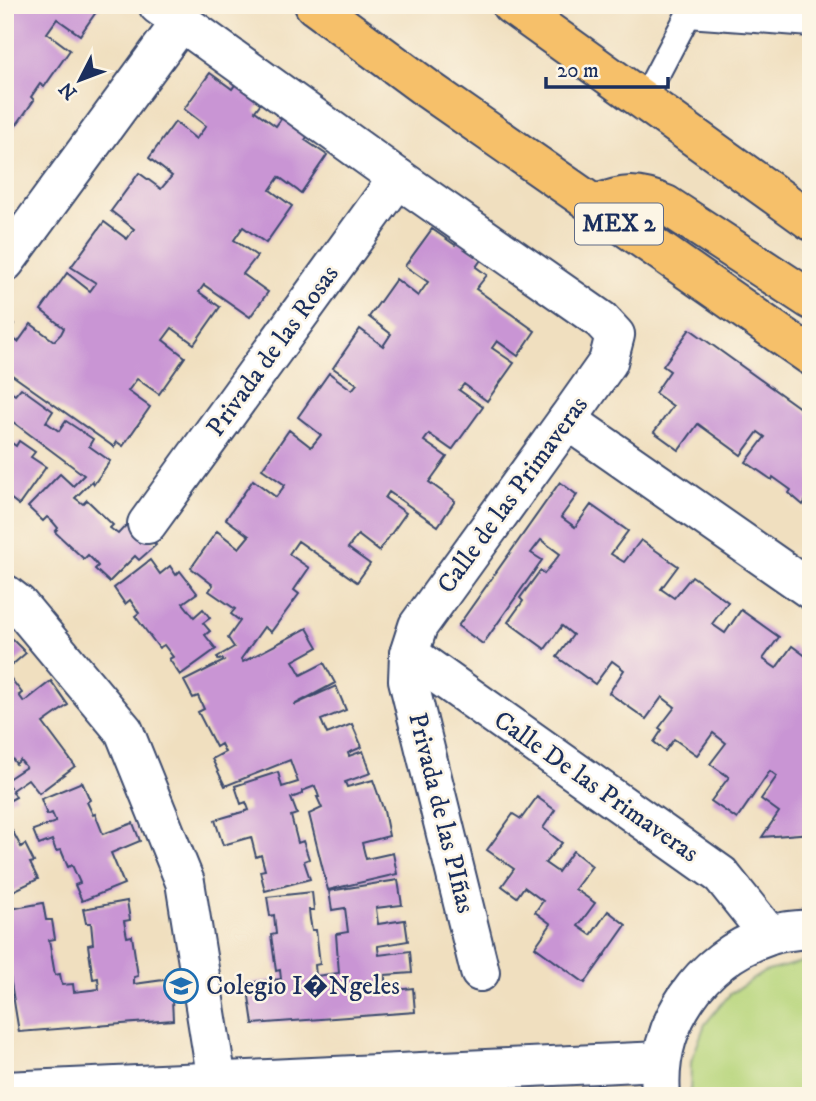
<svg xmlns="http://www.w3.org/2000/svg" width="816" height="1101" font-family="'IM FELL DW Pica',serif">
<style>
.green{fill:#b7d57b;stroke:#69826c;stroke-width:2}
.building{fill:#c995d4}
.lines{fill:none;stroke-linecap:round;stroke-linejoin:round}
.service-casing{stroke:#3b496d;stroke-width:28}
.minor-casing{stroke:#3b496d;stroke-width:42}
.tertiary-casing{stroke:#3b496d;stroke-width:42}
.primary-casing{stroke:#3b496d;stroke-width:42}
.service{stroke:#fff;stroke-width:24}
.minor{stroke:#fff;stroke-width:38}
.tertiary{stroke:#fff;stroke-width:38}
.primary{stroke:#f6c06b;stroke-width:38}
.labels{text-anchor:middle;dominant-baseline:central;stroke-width:5;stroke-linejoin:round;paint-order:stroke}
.shield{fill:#fcf5e5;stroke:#5e6a86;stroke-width:2}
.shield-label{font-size:24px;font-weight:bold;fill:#1b2f5e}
.street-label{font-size:26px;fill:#1b2f5e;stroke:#fcf5e5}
.poi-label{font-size:26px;fill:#1b2f5e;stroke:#fcf5e5;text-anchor:start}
</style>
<rect width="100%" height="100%" fill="#fcf5e5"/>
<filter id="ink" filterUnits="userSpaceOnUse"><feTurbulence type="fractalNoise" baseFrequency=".0143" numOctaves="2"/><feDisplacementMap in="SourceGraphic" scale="14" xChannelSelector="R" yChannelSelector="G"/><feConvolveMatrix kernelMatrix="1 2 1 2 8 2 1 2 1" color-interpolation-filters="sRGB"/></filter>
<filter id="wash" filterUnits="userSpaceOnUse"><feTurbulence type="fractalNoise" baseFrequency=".00686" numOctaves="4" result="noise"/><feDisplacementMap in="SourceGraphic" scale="28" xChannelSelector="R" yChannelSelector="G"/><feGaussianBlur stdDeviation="1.57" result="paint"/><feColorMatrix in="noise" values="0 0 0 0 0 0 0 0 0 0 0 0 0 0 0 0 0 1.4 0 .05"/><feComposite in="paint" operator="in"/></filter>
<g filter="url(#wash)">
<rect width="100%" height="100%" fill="#f0dfbf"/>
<polygon class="green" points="802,962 811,963 811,1096 690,1096 691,1062 705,1024 730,994 764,972"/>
<g id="blocks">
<g class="building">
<polygon points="5,5 101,5 80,35 57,19 47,33 70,50 44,87 40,84 31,97 34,100 8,137 5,135"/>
<polygon points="210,73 232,89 237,82 263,100 255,111 276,126 284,115 309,134 305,140 327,155 301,193 279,177 270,190 292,206 266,243 243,227 234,240 257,256 243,274 268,292 250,317 204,285 199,292 220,307 194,344 172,328 163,340 185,357 159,394 137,379 128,391 150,407 123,446 117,442 114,447 5,370 5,317 14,324 7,334 18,342 31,324 54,341 61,334 64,328 41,310 67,273 90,291 96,283 71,267 104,222 127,239 134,229 111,211 139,173 161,189 172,176 149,158 175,122 196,139 206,126 184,109"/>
<polygon points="432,229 455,245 459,240 483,257 476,267 487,275 476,289 535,331 518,356 497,341 492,348 514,363 487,401 464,384 459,390 483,407 452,450 429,434 424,441 447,457 429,482 455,501 438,526 389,492 385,498 406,513 379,551 358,535 348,548 370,564 357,582 298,541 289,554 309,568 294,590 299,594 271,632 264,627 241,659 243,662 307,628 318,647 293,661 301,675 324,663 335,683 294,705 336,686 346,710 321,720 327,734 352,724 362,747 348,753 349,756 363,751 371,773 345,782 347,787 373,780 384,811 389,836 362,843 366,859 393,853 397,874 328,890 309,814 322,808 317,797 319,797 315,786 302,791 302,794 291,798 297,814 291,816 298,843 303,841 309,859 304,861 310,879 265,891 260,871 265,870 261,855 256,857 251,837 223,845 215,820 249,810 246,802 241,804 235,786 278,772 282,787 298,782 290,760 225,786 212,759 225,752 221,744 216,747 198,712 204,709 198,696 193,698 184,681 224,661 222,659 219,660 217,657 234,647 228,638 240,621 231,614 235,609 209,591 213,585 191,568 217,531 239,548 249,536 226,519 253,480 276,497 285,485 262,469 289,430 311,447 321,435 298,417 329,373 352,390 357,384 333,368 360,329 383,346 391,334 369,317 396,279 418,296 428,282 405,266"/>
<polygon points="690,329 811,416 811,504 806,500 803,505 789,493 791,490 773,477 772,480 746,462 765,437 758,432 741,455 698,424 679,450 654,432 673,406 655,393 670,371 663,366"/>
<polygon points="5,388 15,395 21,388 46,406 53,411 46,422 59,431 66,421 93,439 89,446 110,461 94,484 92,481 75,498 83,504 87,500 113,525 110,528 118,534 132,519 156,545 139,560 135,556 109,582 95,569 98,566 93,560 88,555 84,559 55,532 58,528 53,522 47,517 43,521 28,507 60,474 73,486 84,475 5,416"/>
<polygon points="5,438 16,446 19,441 35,452 31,457 46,467 19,505 5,494"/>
<polygon points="560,482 577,495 561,517 575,527 591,505 628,531 611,554 624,562 641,540 678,566 661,589 674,598 692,576 728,602 712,624 725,633 741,610 779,637 763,659 776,668 792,646 811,660 811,833 762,837 779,812 761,799 777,776 770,771 737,819 711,801 729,777 710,764 726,743 713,733 697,755 674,739 665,751 654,742 662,730 659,728 675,707 662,697 646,719 609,693 624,670 619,666 612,661 595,684 557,657 573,635 562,626 545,649 508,622 523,601 520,598 540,571 544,574 560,554 541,540 531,553 542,560 483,644 458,626"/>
<polygon points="150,560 160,574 170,566 176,575 180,571 197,593 183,603 194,617 203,609 210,618 203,623 210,631 205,635 216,649 180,675 169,659 173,657 164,645 159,648 135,616 139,613 130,600 125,604 114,588"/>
<polygon points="5,632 26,653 5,671"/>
<polygon points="9,676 22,693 19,695 24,702 51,681 68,705 43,723 75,766 39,793 28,779 12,790 16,797 5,803 5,789 10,787 5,781 26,767 20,760 16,764 5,748 5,679"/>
<polygon points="82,782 90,800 87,802 93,815 95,814 103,834 133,823 140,841 111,853 124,884 82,901 75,885 80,883 72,865 68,867 61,850 56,851 52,840 39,845 33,830 56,822 52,813 47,815 41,799"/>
<polygon points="537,797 555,810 543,828 562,843 545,863 558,872 573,851 592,866 575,889 595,903 578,926 591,935 608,911 626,925 585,983 535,947 551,924 535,912 543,901 524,887 517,897 502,886 514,869 487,850 513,814 521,819"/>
<polygon points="5,817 21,847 25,844 34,862 30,863 38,879 5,895"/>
<polygon points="398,880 402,905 376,908 378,924 405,920 408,941 378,946 378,948 379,955 410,951 412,973 385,975 385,980 386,991 413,988 415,1012 253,1024 247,983 281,979 280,970 276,971 271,935 276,934 274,915 270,916 267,897 312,892 314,910 309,910 310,919 312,930 316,930 320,964 315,965 316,976 339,973 336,934 348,932 345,908 332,910 329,891"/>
<polygon points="127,901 130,920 124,921 127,937 132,936 138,976 134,977 134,984 171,979 173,1020 19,1032 5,946 5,910 43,903 46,920 52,920 55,939 49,940 55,975 60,974 62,985 73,984 74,992 99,989 98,978 93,979 88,945 93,944 91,923 86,923 83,909"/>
</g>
</g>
</g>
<g filter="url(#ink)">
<use href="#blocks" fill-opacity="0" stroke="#3b496d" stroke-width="2"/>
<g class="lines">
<g class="service-casing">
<g id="service">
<polyline points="688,15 811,24"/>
<polyline points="643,101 688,15 687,5"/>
</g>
</g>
<g class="minor-casing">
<g id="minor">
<polyline points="158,5 398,178 601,320 615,335 608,362 567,420 418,626 409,654 408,680 480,972"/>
<polyline points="5,262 181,22"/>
<polyline points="567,420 811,590"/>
<polyline points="147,524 398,178"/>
<polyline points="5,594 18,604 124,731 185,882 217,1081"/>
<polyline points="409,654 721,875 769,935"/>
</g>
</g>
<g class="tertiary-casing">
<g id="tertiary">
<polyline points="5,1091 661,1061"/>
<path d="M661,1096C655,1024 700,959 768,936C781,931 797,930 811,929"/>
</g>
</g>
<g class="primary-casing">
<g id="primary">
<polyline points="314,5 429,90 811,356"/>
<polyline points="511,5 811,221"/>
<path d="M593,205C625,195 634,191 666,205L811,300"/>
</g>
</g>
<use href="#service" class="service"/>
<use href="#minor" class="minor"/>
<use href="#tertiary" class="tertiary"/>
<use href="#primary" class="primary"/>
</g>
</g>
<defs>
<g id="school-ring" transform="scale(1.75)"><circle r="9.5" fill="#fcf5e5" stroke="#1f6fb2" stroke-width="1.5"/><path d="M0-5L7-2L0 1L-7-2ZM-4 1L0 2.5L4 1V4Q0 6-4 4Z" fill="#1f6fb2"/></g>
</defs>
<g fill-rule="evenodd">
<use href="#school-ring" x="181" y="986"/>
</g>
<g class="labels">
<rect class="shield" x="575" y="203.5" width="88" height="41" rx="5"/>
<g class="shield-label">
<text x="619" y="224">MEX 2</text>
</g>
<g class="street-label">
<text transform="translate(273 351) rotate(-54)">Privada de las Rosas</text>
<text transform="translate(513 495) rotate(-54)">Calle de las Primaveras</text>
<text transform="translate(596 787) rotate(35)">Calle De las Primaveras</text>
<text transform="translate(441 813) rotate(76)">Privada de las PIñas</text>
</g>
<g class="poi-label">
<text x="206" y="986">Colegio I�Ngeles</text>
</g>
</g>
<rect width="816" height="1101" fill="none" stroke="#fcf5e5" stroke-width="28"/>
<g transform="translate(80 80) rotate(228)" stroke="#fcf5e5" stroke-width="5" paint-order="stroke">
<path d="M0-5L12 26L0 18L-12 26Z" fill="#1b2f5e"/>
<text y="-10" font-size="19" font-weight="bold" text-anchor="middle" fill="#1b2f5e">N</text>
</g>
<path d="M546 77v10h122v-10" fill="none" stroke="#1b2f5e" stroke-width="3.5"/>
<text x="557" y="77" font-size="21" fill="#1b2f5e" stroke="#fcf5e5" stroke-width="5" paint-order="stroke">20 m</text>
</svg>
